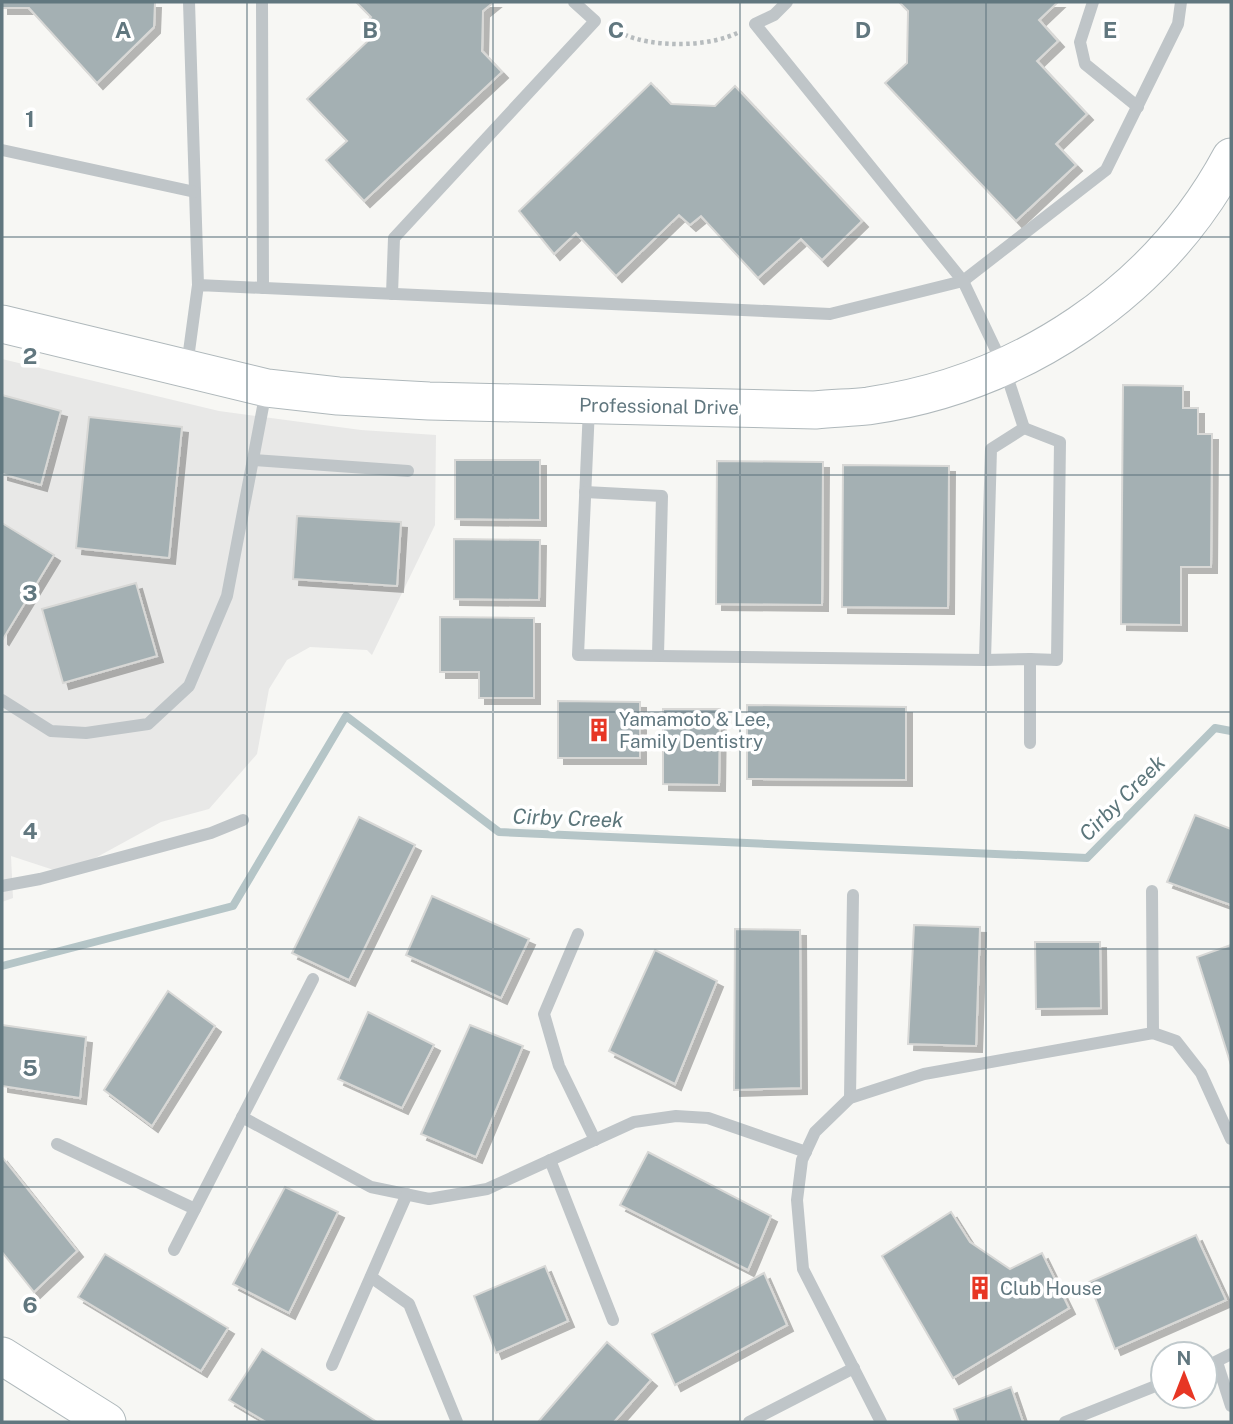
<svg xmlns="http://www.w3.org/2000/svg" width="1233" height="1424" font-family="'Public Sans',sans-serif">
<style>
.built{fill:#e8e8e7}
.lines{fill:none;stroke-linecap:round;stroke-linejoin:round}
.stream{stroke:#b5c5c7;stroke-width:8}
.building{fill:#a4b0b3;stroke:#d8d8d6;stroke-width:2;filter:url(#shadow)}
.secondary-casing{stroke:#afb8bb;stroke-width:39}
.path{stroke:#b7bcbe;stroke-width:4.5;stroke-dasharray:3.5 3.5;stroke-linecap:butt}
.lane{stroke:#bfc5c8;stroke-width:12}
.secondary{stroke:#fff;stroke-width:37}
.grid{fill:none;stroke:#61777f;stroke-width:2;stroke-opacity:0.55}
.labels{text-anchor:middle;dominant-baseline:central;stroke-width:7;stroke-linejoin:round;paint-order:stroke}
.street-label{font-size:19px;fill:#61777f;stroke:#fff}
.poi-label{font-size:19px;fill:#61777f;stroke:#fff;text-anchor:start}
.water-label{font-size:21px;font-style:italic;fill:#5c767b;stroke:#fff}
.grid-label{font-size:23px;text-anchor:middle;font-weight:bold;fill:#61777f;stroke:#fff;stroke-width:7;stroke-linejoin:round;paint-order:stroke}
</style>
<defs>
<filter id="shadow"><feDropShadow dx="6" dy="6" stdDeviation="0" flood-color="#0004"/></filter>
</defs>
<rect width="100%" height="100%" fill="#f7f7f4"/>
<polygon class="built" points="2,359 219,411 361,430 436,435 435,525 372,655 367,650 310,647 287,660 269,689 257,754 209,809 161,822 66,874 11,856 13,898 2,902"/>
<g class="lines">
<polyline class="stream" points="2,966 233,906 346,716 499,832 1087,858 1215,728 1231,731"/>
</g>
<g class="building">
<polygon points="2,2 155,2 154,27 97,83 29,8 2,8"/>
<polygon points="356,2 494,2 483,11 482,51 502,72 364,201 326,160 347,141 307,99 371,38 362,27 371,17"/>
<polygon points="899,2 1058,2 1039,20 1058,41 1037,61 1087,114 1056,144 1076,165 1016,221 885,83 907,63 908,11"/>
<polygon points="651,83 671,104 715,106 735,86 862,221 822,260 801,239 758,278 701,216 690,225 679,215 616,276 576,233 554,254 519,211"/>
<polygon points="1123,385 1183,386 1183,408 1198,408 1198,434 1212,434 1211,567 1181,567 1181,625 1121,624"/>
<polygon points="2,395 61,411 41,485 2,474"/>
<polygon points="89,417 182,427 169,558 76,548"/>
<polygon points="455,460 540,460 540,520 455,519"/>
<polygon points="717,461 823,462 822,605 716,604"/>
<polygon points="843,465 949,466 948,608 842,607"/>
<polygon points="297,516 401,522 397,586 293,579"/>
<polygon points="2,523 54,555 3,639 2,638"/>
<polygon points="454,539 540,540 539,600 454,599"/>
<polygon points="136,583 157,656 63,683 42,609"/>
<polygon points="440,617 534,618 534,698 479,698 479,672 440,672"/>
<polygon points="558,701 640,702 640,758 558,758"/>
<polygon points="747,705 906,707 906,780 747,779"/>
<polygon points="663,709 720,709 719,785 663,784"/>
<polygon points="1195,815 1231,829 1231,905 1167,882"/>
<polygon points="359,817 415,845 349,980 292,953"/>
<polygon points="432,896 529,939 501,998 406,955"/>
<polygon points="914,925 980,927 976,1046 908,1044"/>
<polygon points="735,929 800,930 801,1088 734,1090"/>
<polygon points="1035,942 1100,942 1101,1008 1036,1009"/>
<polygon points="1231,945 1231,1065 1197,957"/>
<polygon points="655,950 717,981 675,1084 609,1051"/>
<polygon points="168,991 215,1026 152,1126 104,1090"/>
<polygon points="368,1012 434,1045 402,1108 338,1079"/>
<polygon points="2,1025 86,1037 80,1098 2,1086"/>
<polygon points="470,1025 523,1046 476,1157 421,1134"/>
<polygon points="648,1152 771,1216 748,1270 620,1205"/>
<polygon points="2,1157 77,1251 34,1292 2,1252"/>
<polygon points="285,1187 338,1212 289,1313 233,1284"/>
<polygon points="951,1212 970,1242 1010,1269 1042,1253 1069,1308 953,1378 882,1256"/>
<polygon points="1196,1235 1226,1300 1115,1349 1089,1282"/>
<polygon points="105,1254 228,1328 201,1371 78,1297"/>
<polygon points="545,1266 568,1321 496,1353 474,1296"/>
<polygon points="764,1273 787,1325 675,1385 652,1334"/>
<polygon points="607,1342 651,1380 614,1422 538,1422"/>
<polygon points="262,1349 377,1422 266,1422 229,1400"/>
<polygon points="1011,1387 1023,1422 959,1422 954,1409"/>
</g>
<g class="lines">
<g class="secondary-casing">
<g id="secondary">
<path d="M2,324L267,388L338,396L429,401L815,410C833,408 851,408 868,406C1021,384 1158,293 1231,157"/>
<polyline points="2,1356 107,1422"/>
</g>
</g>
<path class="path" d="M612,28C620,32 628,37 637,39C665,47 713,46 739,32"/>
<g class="lane">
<polyline points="189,2 198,285"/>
<polyline points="262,2 263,288"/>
<polyline points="787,2 774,15 755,24 963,281 1106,170 1178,24 1181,2"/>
<polyline points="1093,2 1080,42 1085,64 1138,107"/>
<polyline points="2,150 195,192"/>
<polyline points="392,294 394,238 595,21 574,2"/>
<polyline points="187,366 198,285 830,314 963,281 1004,367 1024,428 991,449 985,660 578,655 589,408"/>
<polyline points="1024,428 1060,442 1057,660 1030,659"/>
<polyline points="253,460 408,471"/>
<polyline points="585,492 662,496 658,655"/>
<polyline points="985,660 1030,659 1030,743"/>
<polyline points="2,700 51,731 86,733 148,724 189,686 227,596 266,391"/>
<polyline points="2,886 40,879 211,833 243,820"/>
<polyline points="1152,891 1153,1033"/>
<polyline points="578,934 544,1014 559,1066 595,1140"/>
<polyline points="850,1098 853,895"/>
<polyline points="242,1117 371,1187 429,1199 487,1189 634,1122 676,1116 708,1118 806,1152"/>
<polyline points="57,1144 195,1209"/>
<polyline points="550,1160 613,1320"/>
<polyline points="174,1250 313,979"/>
<polyline points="371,1277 409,1304 457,1422"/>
<polyline points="1217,1362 1231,1406"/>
<polyline points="332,1365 407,1194"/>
<polyline points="1205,1367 1231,1354"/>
<polyline points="749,1422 854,1368"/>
<polyline points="881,1422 803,1269 797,1200 802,1160 815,1132 850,1098 924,1074 1153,1033 1176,1041 1201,1073 1231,1139"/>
<polyline points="1065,1422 1163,1383"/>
</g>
<use href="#secondary" class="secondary"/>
</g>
<path class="grid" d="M247,2V1422M493,2V1422M740,2V1422M986,2V1422M2,237H1231M2,475H1231M2,712H1231M2,949H1231M2,1187H1231"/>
<defs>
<g id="building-bare" transform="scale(1.89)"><path d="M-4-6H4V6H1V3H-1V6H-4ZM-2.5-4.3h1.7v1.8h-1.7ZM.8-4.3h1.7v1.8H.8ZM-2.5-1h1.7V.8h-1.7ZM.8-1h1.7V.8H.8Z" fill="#e73624" stroke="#fff" stroke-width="2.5" paint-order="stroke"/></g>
</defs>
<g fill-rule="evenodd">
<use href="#building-bare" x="599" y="730"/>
<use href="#building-bare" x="980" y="1288"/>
</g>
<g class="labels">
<g class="street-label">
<text transform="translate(659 406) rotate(1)">Professional Drive</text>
</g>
<g class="poi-label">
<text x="619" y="719">Yamamoto &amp; Lee,<tspan x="619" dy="22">Family Dentistry</tspan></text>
<text x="1000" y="1288">Club House</text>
</g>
<g class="water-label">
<text transform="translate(1122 798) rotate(-45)">Cirby Creek</text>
<text transform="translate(568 818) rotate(2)">Cirby Creek</text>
</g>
</g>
<g class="grid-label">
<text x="123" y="38">A</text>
<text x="370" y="38">B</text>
<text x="616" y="38">C</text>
<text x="863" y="38">D</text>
<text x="1110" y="38">E</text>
<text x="30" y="127">1</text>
<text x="30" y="364">2</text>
<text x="30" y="601">3</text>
<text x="30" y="839">4</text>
<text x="30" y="1076">5</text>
<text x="30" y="1313">6</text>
</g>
<rect width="1233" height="1424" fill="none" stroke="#61777f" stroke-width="7"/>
<g transform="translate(1184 1375)"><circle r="33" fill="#ffffff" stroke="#c0c9cc" stroke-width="2"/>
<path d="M0-5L12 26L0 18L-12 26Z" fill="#e73624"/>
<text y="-10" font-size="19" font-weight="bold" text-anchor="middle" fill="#61777f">N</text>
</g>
</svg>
